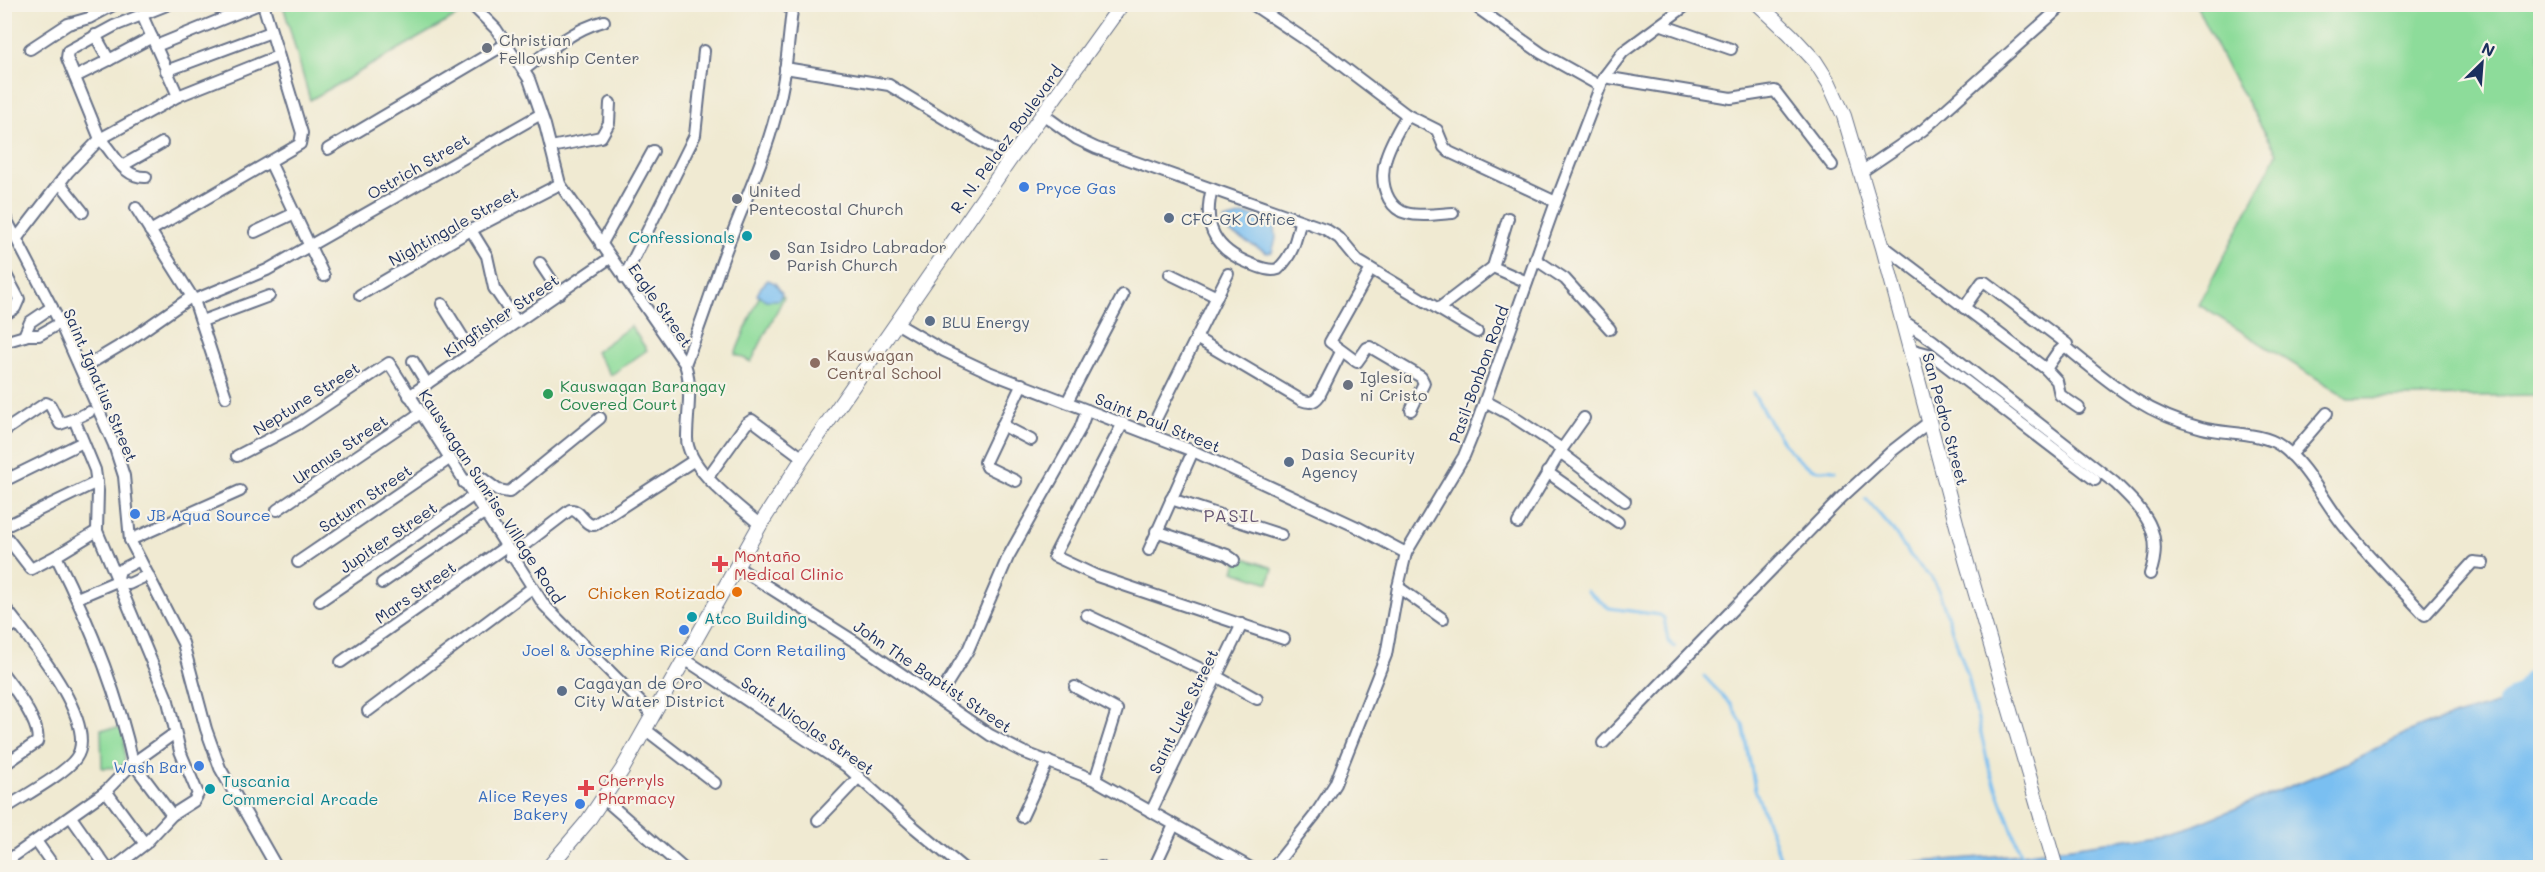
<svg xmlns="http://www.w3.org/2000/svg" width="2545" height="872" font-family="Mali,sans-serif">
<style>
.green{fill:#8ddc9a;stroke:#54867c;stroke-width:1.5}
.water{fill:#7abff1;stroke:#4a77a8;stroke-width:1.5}
.lines{fill:none;stroke-linecap:round;stroke-linejoin:round}
.stream{stroke:#7abff1;stroke-width:3}
.river{stroke:#7abff1;stroke-width:16}
.minor-casing{stroke:#667087;stroke-width:14}
.major-casing{stroke:#667087;stroke-width:16}
.minor{stroke:#fff;stroke-width:10}
.major{stroke:#fff;stroke-width:14}
.worship-dot{fill:#6b7280;stroke:#f7f3e8;stroke-width:2}
.shop-dot{fill:#3f7fe0;stroke:#f7f3e8;stroke-width:2}
.service-dot{fill:#5c6f8a;stroke:#f7f3e8;stroke-width:2}
.culture-dot{fill:#0f9aa8;stroke:#f7f3e8;stroke-width:2}
.education-dot{fill:#8d6e63;stroke:#f7f3e8;stroke-width:2}
.leisure-dot{fill:#2e9e5b;stroke:#f7f3e8;stroke-width:2}
.health-dot{fill:#e0444e;stroke:#f7f3e8;stroke-width:2}
.food-dot{fill:#e8710a;stroke:#f7f3e8;stroke-width:2}
.labels{text-anchor:middle;dominant-baseline:central;stroke-width:4.5;stroke-linejoin:round;paint-order:stroke}
.worship-label{font-size:16px;fill:#5b616d;stroke:#f7f3e8;text-anchor:start}
.street-label{font-size:16px;fill:#1b2f5e;stroke:#f7f3e8}
.shop-label{font-size:16px;fill:#366cbe;stroke:#f7f3e8;text-anchor:start}
.service-label{font-size:16px;fill:#4e5e75;stroke:#f7f3e8;text-anchor:start}
.culture-label{font-size:16px;fill:#0d838f;stroke:#f7f3e8;text-anchor:start}
.education-label{font-size:16px;fill:#785e54;stroke:#f7f3e8;text-anchor:start}
.leisure-label{font-size:16px;fill:#27864d;stroke:#f7f3e8;text-anchor:start}
.health-label{font-size:16px;fill:#be3a42;stroke:#f7f3e8;text-anchor:start}
.food-label{font-size:16px;fill:#c56008;stroke:#f7f3e8;text-anchor:end}
.neighbourhood-label{font-size:18px;letter-spacing:1.5px;fill:#695976;stroke:#f7f3e8}
</style>
<rect width="100%" height="100%" fill="#f7f3e8"/>
<filter id="ink" filterUnits="userSpaceOnUse"><feTurbulence type="fractalNoise" baseFrequency=".0167" numOctaves="2"/><feDisplacementMap in="SourceGraphic" scale="12" xChannelSelector="R" yChannelSelector="G"/><feConvolveMatrix kernelMatrix="1 2 1 2 8 2 1 2 1" color-interpolation-filters="sRGB"/></filter>
<filter id="wash" filterUnits="userSpaceOnUse"><feTurbulence type="fractalNoise" baseFrequency=".008" numOctaves="4" result="noise"/><feDisplacementMap in="SourceGraphic" scale="24" xChannelSelector="R" yChannelSelector="G"/><feGaussianBlur stdDeviation="1.35" result="paint"/><feColorMatrix in="noise" values="0 0 0 0 0 0 0 0 0 0 0 0 0 0 0 0 0 1.4 0 .05"/><feComposite in="paint" operator="in"/></filter>
<g filter="url(#wash)">
<rect width="100%" height="100%" fill="#f0ead2"/>
<g class="green">
<polygon points="462,4 467,10 310,100 283,5"/>
<polygon points="2196,5 2540,5 2540,395 2348,398 2199,305 2277,153 2226,66"/>
<polygon points="764,285 784,297 751,362 735,354"/>
<polygon points="631,326 647,350 611,375 595,352"/>
<polygon points="1239,556 1273,568 1269,583 1234,571"/>
<polygon points="124,728 125,767 102,768 101,729"/>
</g>
<g class="water">
<polygon points="1244,215 1256,216 1275,224 1276,239 1272,252 1267,253 1229,232 1224,220"/>
<polygon points="768,280 775,283 782,293 779,300 766,300 757,295 761,287"/>
<polygon points="2540,691 2540,867 1843,868 2021,854 2178,832 2347,763 2416,728"/>
</g>
<g class="lines">
<g class="stream">
<path d="M1753,393C1766,415 1789,461 1814,469C1822,472 1828,467 1836,471"/>
<polyline points="1866,499 1892,529 1908,553 1931,577 1939,592 1968,676 1989,768 2022,857"/>
<polyline points="1587,591 1609,608 1660,615 1664,618 1668,641 1675,647"/>
<polyline points="1704,676 1732,706 1743,725 1755,789 1784,868"/>
</g>
<polyline class="river" points="2505,702 2521,691 2540,668"/>
</g>
</g>
<g filter="url(#ink)">
<g class="lines">
<g class="minor-casing">
<g id="minor">
<path d="M471,4L496,29L529,79L545,125L560,184L685,364C693,388 687,413 687,438C687,469 738,505 760,525"/>
<path d="M1252,4L1324,52L1407,115C1393,139 1373,170 1389,199C1393,206 1398,211 1406,213C1421,217 1438,214 1453,213"/>
<polyline points="1479,9 1541,53 1600,86"/>
<path d="M142,15L178,96L100,139C115,154 123,178 146,177"/>
<polyline points="1662,25 1731,49"/>
<polyline points="95,35 109,60 152,37"/>
<polyline points="156,46 259,4"/>
<polyline points="30,49 68,24 89,18 115,4"/>
<polyline points="785,68 889,85 1011,159"/>
<path d="M524,70C549,50 574,29 604,21"/>
<polyline points="166,71 271,32"/>
<polyline points="75,77 109,60"/>
<polyline points="1604,77 1731,98 1775,91 1832,165"/>
<polyline points="178,96 278,56"/>
<polyline points="1044,115 1077,139 1096,148 1325,229 1339,238 1358,261 1477,332"/>
<polyline points="1407,115 1437,130 1444,147 1449,152 1556,202"/>
<polyline points="551,147 601,137 609,123 610,103"/>
<polyline points="328,149 506,44"/>
<polyline points="270,162 324,276"/>
<polyline points="122,166 162,143"/>
<polyline points="1861,172 1923,130 2064,4"/>
<polyline points="60,183 83,212"/>
<path d="M1212,189C1202,226 1215,250 1251,264C1259,267 1269,272 1278,269C1292,256 1296,241 1300,222"/>
<polyline points="136,208 194,300 226,397"/>
<polyline points="4,215 60,323 114,445 124,476 130,540 183,643 206,729 220,768 277,868"/>
<polyline points="471,230 487,256 494,288 517,322"/>
<polyline points="150,231 300,144 302,133 263,4"/>
<polyline points="255,232 295,213"/>
<polyline points="17,238 68,172 100,139 67,58 68,51 114,26 169,4"/>
<polyline points="601,245 653,151"/>
<polyline points="1882,245 2046,369 2057,381 2060,395 2079,408"/>
<polyline points="1535,259 1565,279 1610,329"/>
<polyline points="540,263 560,293"/>
<polyline points="1493,267 1508,218"/>
<polyline points="1371,269 1330,342 1357,362 1367,348 1370,347 1421,377 1424,383 1411,410"/>
<polyline points="4,271 19,299 15,308 4,315"/>
<polyline points="1170,274 1217,297"/>
<polyline points="624,278 695,135 704,51"/>
<polyline points="360,295 471,230 560,184"/>
<polyline points="194,300 267,270 541,114"/>
<polyline points="442,304 472,352"/>
<polyline points="1964,308 1982,282 1985,282 2067,344 2057,353 2046,369"/>
<polyline points="1438,309 1493,267 1527,282"/>
<path d="M1902,320L1932,340L2115,483C2144,511 2165,532 2150,574"/>
<polyline points="202,321 269,296"/>
<polyline points="896,323 944,351 991,373 1193,451 1357,527 1406,553"/>
<polyline points="24,336 30,322 52,307"/>
<path d="M1196,338L1301,400C1309,403 1314,403 1319,396L1341,352"/>
<polyline points="4,342 28,335 39,335 60,323"/>
<path d="M2066,347C2110,383 2145,414 2202,428C2224,434 2263,432 2281,446C2306,464 2324,501 2343,525C2368,556 2396,584 2423,613L2425,615L2473,562L2483,563"/>
<polyline points="1910,349 1932,355 2095,480"/>
<polyline points="413,361 427,384"/>
<path d="M685,364C699,330 710,295 722,261C740,211 763,164 776,114C786,80 788,44 792,10L783,4"/>
<polyline points="81,369 128,341 191,297"/>
<polyline points="409,396 610,258"/>
<polyline points="1485,401 1509,414 1562,449"/>
<polyline points="1067,402 1123,295"/>
<polyline points="74,419 89,412"/>
<polyline points="1123,423 1054,556 1097,576 1284,639"/>
<polyline points="1002,425 1031,440"/>
<polyline points="4,431 46,403 50,405 60,424 74,419 95,470 98,491 97,531 168,701 180,751 198,794 194,801 172,815 145,844 106,791"/>
<polyline points="1149,433 1228,274"/>
<polyline points="1560,452 1625,501"/>
<polyline points="2291,455 2327,413"/>
<polyline points="237,456 298,424 389,363 544,605 654,716"/>
<polyline points="4,469 10,478 83,442"/>
<polyline points="1547,472 1618,522"/>
<polyline points="708,477 746,424 752,420 803,458"/>
<polyline points="1016,481 987,467 985,462 1022,384"/>
<polyline points="464,483 479,476 498,490 509,492 600,418"/>
<polyline points="1171,499 1281,535"/>
<polyline points="277,510 419,414"/>
<polyline points="1518,523 1562,449 1584,418"/>
<polyline points="4,527 97,482"/>
<polyline points="1156,531 1227,555 1234,560"/>
<path d="M4,534L31,569L56,556C89,622 118,692 133,763L106,791L4,863"/>
<polyline points="130,540 240,491"/>
<polyline points="1149,550 1193,451"/>
<polyline points="56,556 97,531"/>
<path d="M510,556L570,510C581,509 583,525 594,525L693,461"/>
<polyline points="298,562 449,459"/>
<polyline points="737,567 857,643 990,735 1023,752 1095,780 1251,868"/>
<polyline points="117,581 120,570 140,560"/>
<polyline points="382,583 484,513"/>
<polyline points="1398,587 1443,619"/>
<polyline points="77,598 117,581 129,584 148,575"/>
<polyline points="320,601 473,496"/>
<path d="M4,606C25,634 101,723 76,758C65,774 22,797 4,809"/>
<polyline points="1087,615 1216,676 1257,699"/>
<polyline points="4,632 17,623"/>
<polyline points="686,660 846,766 915,828 963,868"/>
<polyline points="341,662 505,547"/>
<path d="M4,675C14,688 42,726 37,742L4,765"/>
<polyline points="1075,687 1117,710 1095,780"/>
<polyline points="938,698 968,650 1008,557 1080,429 1087,410"/>
<polyline points="368,711 532,588"/>
<polyline points="646,730 715,783"/>
<polyline points="1603,743 1842,497 1892,451 1929,422"/>
<polyline points="604,799 683,868"/>
<polyline points="1151,812 1242,624"/>
<polyline points="172,815 133,763 175,733"/>
<polyline points="71,817 107,868"/>
<polyline points="1022,817 1048,761"/>
<polyline points="818,820 859,777"/>
<polyline points="36,841 55,868"/>
<polyline points="114,868 145,844"/>
<polyline points="1101,868 1101,867"/>
<polyline points="1154,868 1174,825"/>
<polyline points="1273,868 1315,815 1335,784 1386,655 1398,587 1406,553 1464,456 1473,434 1556,202 1604,77 1623,52 1688,4"/>
</g>
</g>
<g class="major-casing">
<g id="major">
<polyline points="1758,4 1790,34 1815,61 1829,83 1844,116 1883,248 1966,560 2056,868"/>
<polyline points="548,868 587,822 622,770 760,525 803,458 1009,161 1122,4"/>
</g>
</g>
<use href="#minor" class="minor"/>
<use href="#major" class="major"/>
</g>
</g>
<g class="worship-dot">
<circle cx="487" cy="48" r="6"/>
<circle cx="737" cy="199" r="6"/>
<circle cx="775" cy="255" r="6"/>
<circle cx="1348" cy="385" r="6"/>
</g>
<g class="shop-dot">
<circle cx="1024" cy="187" r="6"/>
<circle cx="135" cy="514" r="6"/>
<circle cx="684" cy="630" r="6"/>
<circle cx="199" cy="766" r="6"/>
<circle cx="580" cy="804" r="6"/>
</g>
<g class="service-dot">
<circle cx="1169" cy="218" r="6"/>
<circle cx="930" cy="321" r="6"/>
<circle cx="1289" cy="462" r="6"/>
<circle cx="562" cy="691" r="6"/>
</g>
<g class="culture-dot">
<circle cx="747" cy="236" r="6"/>
<circle cx="692" cy="617" r="6"/>
<circle cx="210" cy="789" r="6"/>
</g>
<circle class="education-dot" cx="815" cy="363" r="6"/>
<circle class="leisure-dot" cx="548" cy="394" r="6"/>
<g class="health-dot">
<path d="M717 555h6v6h6v6h-6v6h-6v-6h-6v-6h6z"/>
<path d="M583 779h6v6h6v6h-6v6h-6v-6h-6v-6h6z"/>
</g>
<circle class="food-dot" cx="737" cy="592" r="6"/>
<g class="labels">
<g class="worship-label">
<text x="499" y="39">Christian<tspan x="499" dy="18">Fellowship Center</tspan></text>
<text x="749" y="190">United<tspan x="749" dy="18">Pentecostal Church</tspan></text>
<text x="787" y="246">San Isidro Labrador<tspan x="787" dy="18">Parish Church</tspan></text>
<text x="1360" y="376">Iglesia<tspan x="1360" dy="18">ni Cristo</tspan></text>
</g>
<g class="street-label">
<text transform="translate(1006 139) rotate(-54)">R. N. Pelaez Boulevard</text>
<text transform="translate(418 166) rotate(-30)">Ostrich Street</text>
<text transform="translate(453 226) rotate(-29)">Nightingale Street</text>
<text transform="translate(661 305) rotate(55)">Eagle Street</text>
<text transform="translate(501 315) rotate(-34)">Kingfisher Street</text>
<text transform="translate(1478 374) rotate(-70)">Pasil-Bonbon Road</text>
<text transform="translate(101 385) rotate(67)">Saint Ignatius Street</text>
<text transform="translate(306 398) rotate(-32)">Neptune Street</text>
<text transform="translate(1946 419) rotate(75)">San Pedro Street</text>
<text transform="translate(1158 422) rotate(22)">Saint Paul Street</text>
<text transform="translate(340 449) rotate(-34)">Uranus Street</text>
<text transform="translate(492 496) rotate(57)">Kauswagan Sunrise Village Road</text>
<text transform="translate(365 498) rotate(-34)">Saturn Street</text>
<text transform="translate(388 537) rotate(-34)">Jupiter Street</text>
<text transform="translate(415 592) rotate(-35)">Mars Street</text>
<text transform="translate(933 676) rotate(34)">John The Baptist Street</text>
<text transform="translate(1183 711) rotate(-64)">Saint Luke Street</text>
<text transform="translate(808 725) rotate(35)">Saint Nicolas Street</text>
</g>
<g class="shop-label">
<text x="1036" y="187">Pryce Gas</text>
<text x="147" y="514">JB Aqua Source</text>
<text x="684" y="649" text-anchor="middle">Joel &amp; Josephine Rice and Corn Retailing</text>
<text x="187" y="766" text-anchor="end">Wash Bar</text>
<text x="568" y="795" text-anchor="end">Alice Reyes<tspan x="568" dy="18">Bakery</tspan></text>
</g>
<g class="service-label">
<text x="1181" y="218">CFC-GK Office</text>
<text x="942" y="321">BLU Energy</text>
<text x="1301" y="453">Dasia Security<tspan x="1301" dy="18">Agency</tspan></text>
<text x="574" y="682">Cagayan de Oro<tspan x="574" dy="18">City Water District</tspan></text>
</g>
<g class="culture-label">
<text x="735" y="236" text-anchor="end">Confessionals</text>
<text x="704" y="617">Atco Building</text>
<text x="222" y="780">Tuscania<tspan x="222" dy="18">Commercial Arcade</tspan></text>
</g>
<g class="education-label">
<text x="827" y="354">Kauswagan<tspan x="827" dy="18">Central School</tspan></text>
</g>
<g class="leisure-label">
<text x="560" y="385">Kauswagan Barangay<tspan x="560" dy="18">Covered Court</tspan></text>
</g>
<g class="health-label">
<text x="734" y="555">Montaño<tspan x="734" dy="18">Medical Clinic</tspan></text>
<text x="598" y="779">Cherryls<tspan x="598" dy="18">Pharmacy</tspan></text>
</g>
<g class="food-label">
<text x="725" y="592">Chicken Rotizado</text>
</g>
<g class="neighbourhood-label">
<text x="1232" y="515">PASIL</text>
</g>
</g>
<rect width="2545" height="872" fill="none" stroke="#f7f3e8" stroke-width="24"/>
<g transform="translate(2482 63) rotate(25)" stroke="#f7f3e8" stroke-width="4.5" paint-order="stroke">
<path d="M0-4.5L10 22L0 15L-10 22Z" fill="#1b2f5e"/>
<text y="-9" font-size="16" font-weight="bold" text-anchor="middle" fill="#1b2f5e">N</text>
</g>
</svg>
